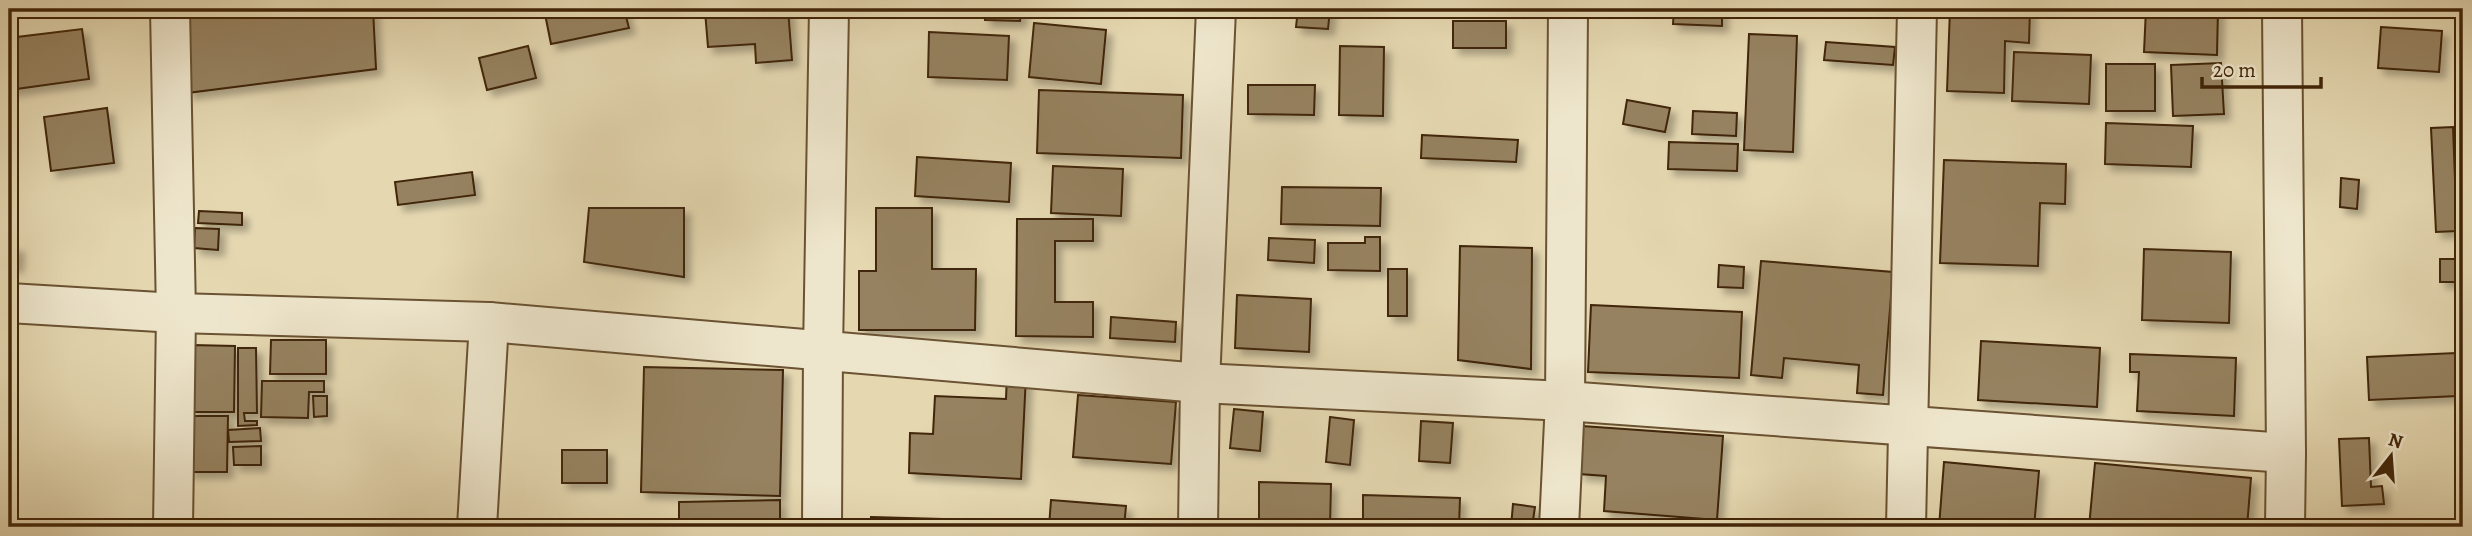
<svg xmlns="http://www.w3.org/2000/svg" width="2472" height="536" font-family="Alegreya,serif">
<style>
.building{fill:#968260;stroke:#412508;stroke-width:2;filter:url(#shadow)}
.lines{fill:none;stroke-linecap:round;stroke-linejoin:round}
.street-casing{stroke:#6a5232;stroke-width:42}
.street{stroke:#eee6cc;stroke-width:38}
</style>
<defs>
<filter id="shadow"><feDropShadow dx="6" dy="6" stdDeviation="3.5" flood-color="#0004"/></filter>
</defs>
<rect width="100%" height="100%" fill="#e5d8b1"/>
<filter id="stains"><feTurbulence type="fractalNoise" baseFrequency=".00286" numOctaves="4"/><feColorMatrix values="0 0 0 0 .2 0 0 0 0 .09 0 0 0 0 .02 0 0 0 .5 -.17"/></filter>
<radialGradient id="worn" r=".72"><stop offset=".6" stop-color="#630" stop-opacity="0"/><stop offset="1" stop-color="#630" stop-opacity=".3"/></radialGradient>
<g class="building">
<polygon points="190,9 373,9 376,69 187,93"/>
<polygon points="544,9 624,9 629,28 551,44"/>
<polygon points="735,9 788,9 792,60 756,63 755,44 708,47 705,11"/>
<polygon points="985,9 1021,9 1020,21 985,20"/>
<polygon points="1298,9 1330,9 1328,29 1296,27"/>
<polygon points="1674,9 1722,9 1722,26 1673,24"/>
<polygon points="1950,9 2030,9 2029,43 2005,41 2004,93 1947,91"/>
<polygon points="2146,9 2218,9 2217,55 2144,52"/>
<rect x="1453" y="21" width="53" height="27"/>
<polygon points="1034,23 1106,30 1101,84 1029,77"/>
<polygon points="2381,27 2442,31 2439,72 2378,68"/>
<polygon points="82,29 89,79 9,90 9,38"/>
<polygon points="929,32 1009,36 1007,80 928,77"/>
<polygon points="1749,34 1797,36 1793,152 1744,150"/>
<polygon points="1826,42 1895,47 1893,65 1824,60"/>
<polygon points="528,46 536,78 487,90 479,58"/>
<polygon points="1340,46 1384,47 1383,116 1339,115"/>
<polygon points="2014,52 2091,55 2089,104 2012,101"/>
<polygon points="2221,63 2224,114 2173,116 2171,65"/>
<rect x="2106" y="64" width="49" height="47"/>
<polygon points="1248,85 1315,85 1314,115 1248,114"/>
<polygon points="1039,90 1183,95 1181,158 1037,153"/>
<polygon points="1627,100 1670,108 1665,132 1623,124"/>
<polygon points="107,108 114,163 51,171 44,117"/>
<polygon points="1693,111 1737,113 1736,136 1692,134"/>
<polygon points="2106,123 2193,126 2191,167 2105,164"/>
<polygon points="2453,127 2457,231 2436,232 2431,128"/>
<polygon points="1422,135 1518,140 1516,162 1421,158"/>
<polygon points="1669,142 1738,144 1737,171 1668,169"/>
<polygon points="917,157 1011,163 1009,202 915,196"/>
<polygon points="1944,160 2066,164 2065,204 2040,203 2038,266 1940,263"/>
<polygon points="1053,166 1123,169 1121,216 1051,213"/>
<polygon points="472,172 475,195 398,205 395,182"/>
<polygon points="2341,178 2359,180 2357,209 2340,207"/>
<polygon points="1282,187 1381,188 1380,226 1281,224"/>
<polygon points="589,208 684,208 684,277 584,262"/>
<polygon points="876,208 932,208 932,269 976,269 975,330 859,330 859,271 876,271"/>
<polygon points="199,211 242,213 242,225 198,223"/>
<polygon points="1017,219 1093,219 1093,241 1055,241 1055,302 1093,302 1093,337 1016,336"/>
<polygon points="195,228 219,229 218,250 194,248"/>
<polygon points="1365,237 1380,237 1380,271 1328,270 1328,243 1365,243"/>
<polygon points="1269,238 1315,240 1314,263 1268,260"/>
<polygon points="9,246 18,247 17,266 9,265"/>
<polygon points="1460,246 1532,248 1531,369 1458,360"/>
<polygon points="2144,249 2231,252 2229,323 2142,320"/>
<rect x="2440" y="259" width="16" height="23"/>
<polygon points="1761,261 1893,272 1883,395 1857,393 1859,365 1784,358 1782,378 1751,375"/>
<polygon points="1719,265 1744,267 1743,288 1718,287"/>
<rect x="1388" y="269" width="19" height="47"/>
<polygon points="1237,295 1311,299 1309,352 1235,348"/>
<polygon points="1591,305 1742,312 1739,378 1588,372"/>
<polygon points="1111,317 1176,322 1175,342 1110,338"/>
<polygon points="271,340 326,340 326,374 270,374"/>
<polygon points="1981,341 2100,348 2097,407 1978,400"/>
<polygon points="191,345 235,346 234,412 190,412"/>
<polygon points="238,348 256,348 257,413 244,413 245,421 257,421 257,425 238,426"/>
<polygon points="2456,353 2458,396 2369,400 2367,357"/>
<polygon points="2130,354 2236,358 2234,416 2137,411 2139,372 2130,372"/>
<polygon points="644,367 783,370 780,496 641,492"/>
<polygon points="1007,374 1026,375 1021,479 909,473 910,433 933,434 935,396 1006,399"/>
<polygon points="262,381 324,381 324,392 309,392 308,418 261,417"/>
<polygon points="1078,395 1176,402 1171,464 1073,457"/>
<polygon points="313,396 327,396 327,416 314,417"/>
<polygon points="1234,409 1263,412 1260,451 1230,448"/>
<polygon points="190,416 228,416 227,472 188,472"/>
<polygon points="1330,417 1354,420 1350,465 1326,462"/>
<polygon points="1421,421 1453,423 1450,463 1419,461"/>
<polygon points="1582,426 1723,436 1717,520 1604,511 1606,476 1579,474"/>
<polygon points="260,428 261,441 229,442 228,430"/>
<polygon points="2369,438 2371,487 2382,486 2384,504 2342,506 2339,439"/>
<polygon points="261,446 261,465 234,465 233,447"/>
<rect x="562" y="450" width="45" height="33"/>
<polygon points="1944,462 2039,471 2034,527 1939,527"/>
<polygon points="2095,463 2251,478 2247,527 2089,527"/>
<polygon points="1259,482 1331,484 1330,527 1259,527"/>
<polygon points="1363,495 1460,498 1459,527 1363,527"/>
<polygon points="780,500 780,527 651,527 651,522 679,521 679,502"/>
<polygon points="1051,500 1126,506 1124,527 1049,527"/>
<polygon points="1513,504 1535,507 1532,527 1511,527"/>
<polygon points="871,517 942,519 942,527 871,527"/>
</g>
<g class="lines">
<g class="street-casing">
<g id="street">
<polyline points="170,9 176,313 173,527"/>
<polyline points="2282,9 2286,453 2285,527"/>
<polyline points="9,303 176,313 489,322 1200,383 1565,401 2286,453"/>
<polyline points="477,527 489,322"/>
<polyline points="822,527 823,351 829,9"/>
<polyline points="1198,527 1200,383 1216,9"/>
<polyline points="1559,527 1565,401 1568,9"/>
<polyline points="1906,527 1917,9"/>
</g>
</g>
<use href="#street" class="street"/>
</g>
<rect width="2472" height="536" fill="none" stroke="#e5d8b1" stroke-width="35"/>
<rect x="10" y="10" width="2451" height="515" fill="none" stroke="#412508" stroke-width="3.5"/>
<rect x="18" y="18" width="2437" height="501" fill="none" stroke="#412508" stroke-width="2"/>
<g transform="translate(2391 456) rotate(17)" stroke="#eee6cc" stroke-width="5" paint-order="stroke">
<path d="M0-5L12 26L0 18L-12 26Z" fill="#412508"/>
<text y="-10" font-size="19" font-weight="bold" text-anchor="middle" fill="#412508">N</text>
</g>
<path d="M2202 77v10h119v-10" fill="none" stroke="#412508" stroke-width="3.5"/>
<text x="2213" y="77" font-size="21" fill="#412508" stroke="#eee6cc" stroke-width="5" paint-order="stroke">20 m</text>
<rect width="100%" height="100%" filter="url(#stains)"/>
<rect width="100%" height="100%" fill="url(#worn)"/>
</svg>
